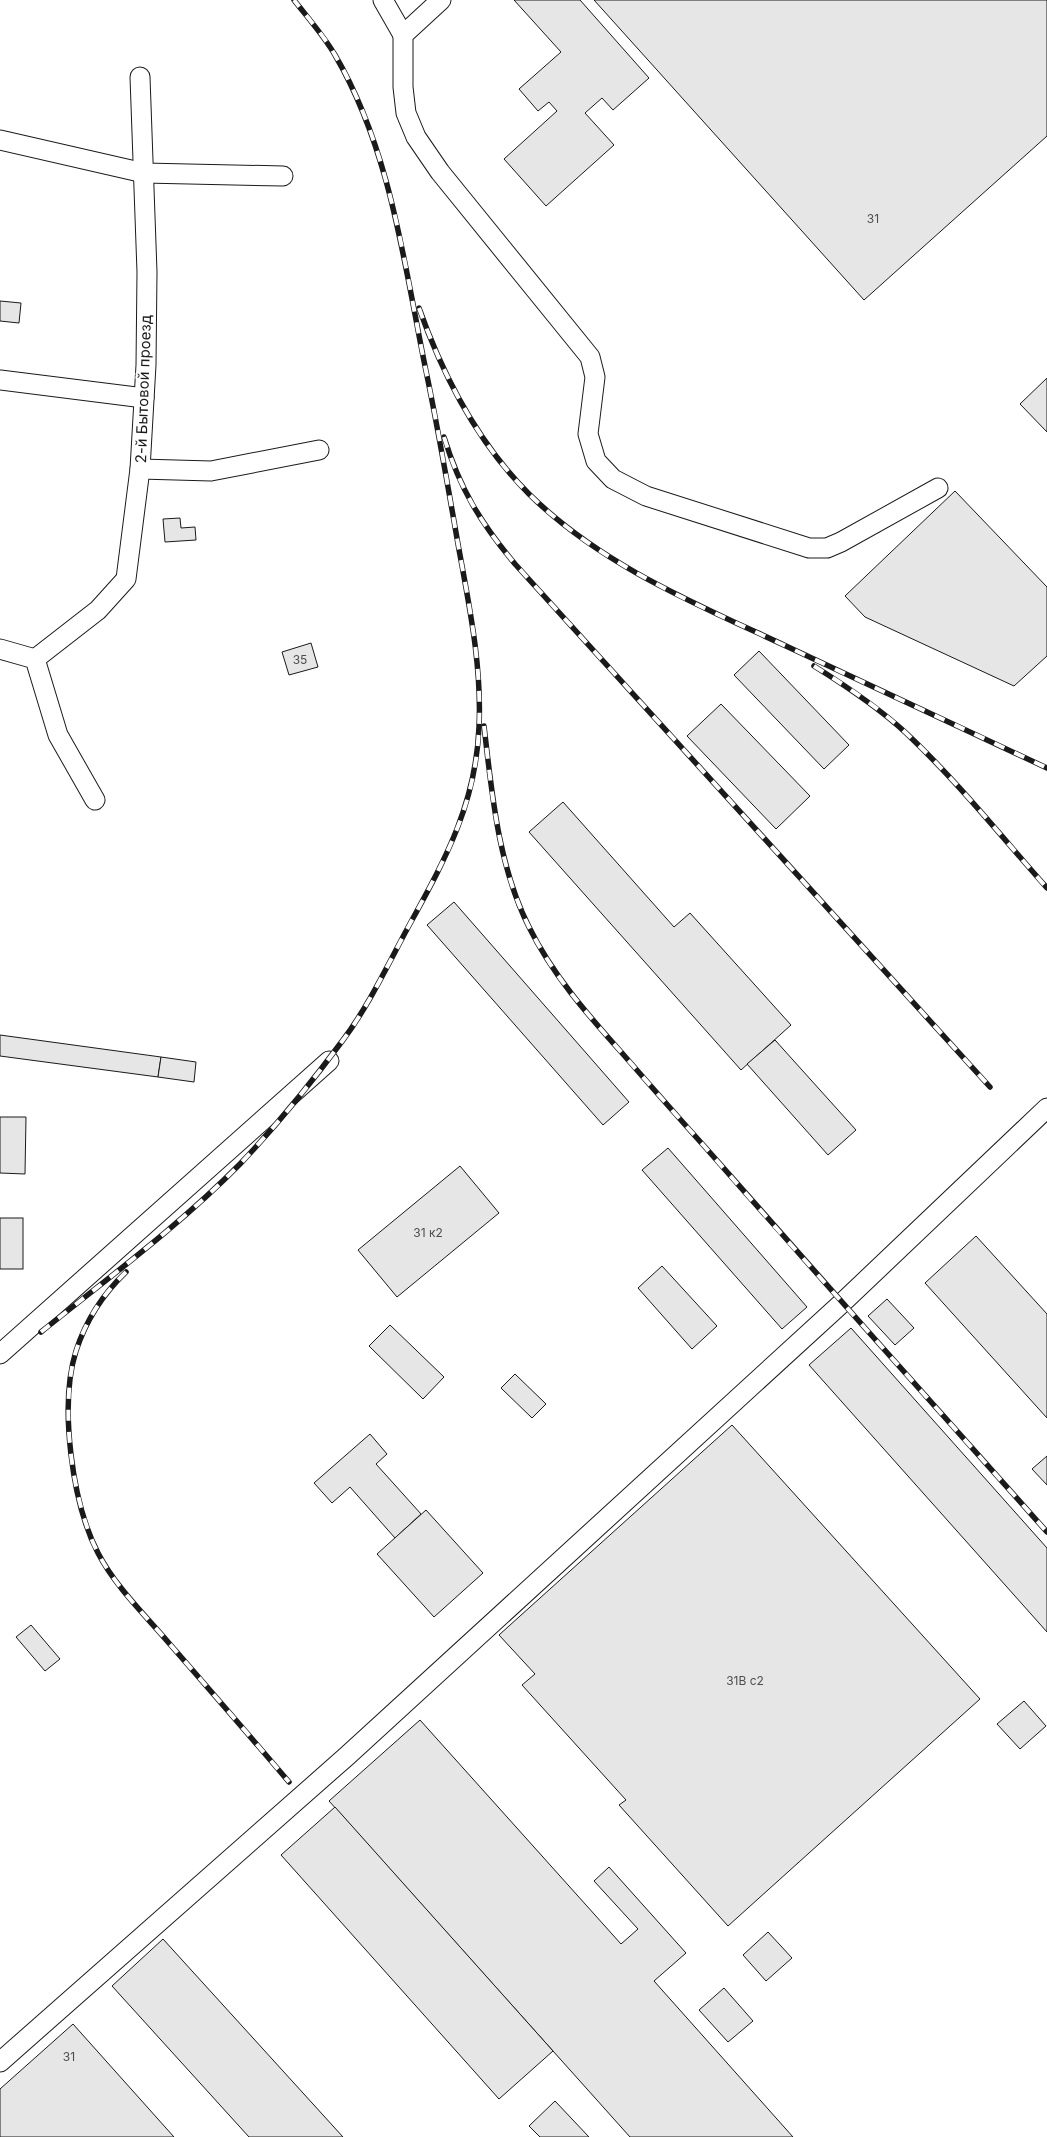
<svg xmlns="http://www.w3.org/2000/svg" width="1047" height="2137" font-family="Inter,sans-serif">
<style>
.building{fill:#e6e6e6;stroke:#1a1a1a}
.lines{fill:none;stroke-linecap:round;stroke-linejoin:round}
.minor-casing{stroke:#1a1a1a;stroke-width:21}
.minor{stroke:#fff;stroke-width:19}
.rail-casing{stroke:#1a1a1a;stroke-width:5.5}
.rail{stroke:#fff;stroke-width:4;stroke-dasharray:11;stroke-linecap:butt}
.labels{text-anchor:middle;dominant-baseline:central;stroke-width:4;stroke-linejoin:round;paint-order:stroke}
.number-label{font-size:12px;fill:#4d4d4d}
.street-label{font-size:15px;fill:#1a1a1a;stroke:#fff}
</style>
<rect width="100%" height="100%" fill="#fff"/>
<g class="building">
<polygon points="514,0 580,0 649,78 613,110 602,98 585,113 614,145 546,206 504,159 557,111 549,102 538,111 519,89 561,52"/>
<polygon points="594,0 1047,0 1047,136 864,300"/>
<polygon points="0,301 21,303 19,323 0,321"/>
<polygon points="1047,378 1047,432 1020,404"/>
<polygon points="955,491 1047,587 1047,656 1014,686 865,617 845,596"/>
<polygon points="180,518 181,528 195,527 196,540 165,542 163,519"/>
<polygon points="311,643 318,667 289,675 282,652"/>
<polygon points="759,651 849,745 824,769 734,675"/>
<polygon points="721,704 810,796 776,829 687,736"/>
<polygon points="563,802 674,927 690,913 791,1025 741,1070 529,832"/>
<polygon points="454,902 629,1102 603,1125 427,925"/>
<polygon points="0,1035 161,1057 158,1077 0,1056"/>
<polygon points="775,1040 856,1130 828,1155 747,1064"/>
<polygon points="161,1057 196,1062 194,1082 158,1077"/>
<polygon points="0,1117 26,1117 25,1174 0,1173"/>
<polygon points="668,1148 807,1307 782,1329 642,1170"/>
<polygon points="460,1166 499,1213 397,1297 358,1250"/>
<rect x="0" y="1218" width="23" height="51"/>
<polygon points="976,1236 1047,1314 1047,1418 925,1283"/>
<polygon points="662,1266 717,1326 692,1349 638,1288"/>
<polygon points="887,1299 914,1328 895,1345 868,1316"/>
<polygon points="390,1325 444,1377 423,1399 369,1346"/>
<polygon points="851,1328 1047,1548 1047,1632 809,1365"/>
<polygon points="515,1374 546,1404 532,1418 501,1388"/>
<polygon points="732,1425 980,1699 728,1926 619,1805 626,1800 522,1685 535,1674 499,1635"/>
<polygon points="370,1434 387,1454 376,1464 421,1514 395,1538 350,1487 332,1503 314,1483"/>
<polygon points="1047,1456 1047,1485 1032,1469"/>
<polygon points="426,1510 483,1573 434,1617 377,1554"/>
<polygon points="31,1625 60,1659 45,1671 16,1637"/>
<polygon points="1024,1701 1046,1726 1020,1749 997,1724"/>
<polygon points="420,1720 621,1944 638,1929 594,1881 609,1867 686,1953 654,1981 793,2137 630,2137 553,2051 329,1801"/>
<polygon points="335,1807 553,2051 499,2099 281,1855"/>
<polygon points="768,1932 792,1958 766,1981 743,1955"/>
<polygon points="163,1939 343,2137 249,2137 112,1986"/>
<polygon points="724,1988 753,2021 728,2042 699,2010"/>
<polygon points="73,2024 174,2137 0,2137 0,2089"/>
<polygon points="555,2101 589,2137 540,2137 529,2126"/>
</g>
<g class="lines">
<g class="minor-casing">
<g id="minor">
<polyline points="383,0 403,35"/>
<polyline points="441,0 403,35 403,87 406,113 416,137 440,172 590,357 595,377 588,434 596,461 613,479 646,496 809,548 827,548 841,542 938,488"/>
<polyline points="0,140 144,173 283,176"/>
<polyline points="0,380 144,398"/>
<polyline points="140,469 211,471 319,450"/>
<polyline points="0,649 35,659 58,735 95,800"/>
<polyline points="35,659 98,610 126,579 140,469 146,365 147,272 140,77"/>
<polyline points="0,1354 329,1061"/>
<polyline points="0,2062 347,1756 842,1303 1047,1108"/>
</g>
</g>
<use href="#minor" class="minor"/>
<g class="rail-casing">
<g id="rail">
<path d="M419,308C443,376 478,443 529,494C601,565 696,604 786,646C873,687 960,727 1047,768"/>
<path d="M444,437C460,489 480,522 515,564L990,1087"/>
<path d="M814,666C846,686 878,707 906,733C957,781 1001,836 1047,888"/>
<path d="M484,726C492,794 498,865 529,927C552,974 587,1014 622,1053C649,1084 677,1116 705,1147C818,1276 933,1404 1047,1532"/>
<path d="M126,1272C103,1294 86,1320 76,1351C59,1405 72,1503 98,1553C115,1586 144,1614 168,1642C209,1689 249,1735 289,1782"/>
<path d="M41,1332C108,1278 179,1226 240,1164C276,1126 312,1082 343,1040C370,1004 390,960 412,920C447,856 476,802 479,727C482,665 469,605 458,544C448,487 438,428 426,371C404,264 391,151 335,55C324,36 308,18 294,0"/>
</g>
</g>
<use href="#rail" class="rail"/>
</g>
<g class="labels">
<g class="number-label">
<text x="873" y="218">31</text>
<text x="300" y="659">35</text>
<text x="428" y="1232">31 к2</text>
<text x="745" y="1680">31В с2</text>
<text x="69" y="2056">31</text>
</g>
<g class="street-label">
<text transform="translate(143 389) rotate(-88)">2-й Бытовой проезд</text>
</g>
</g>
</svg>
